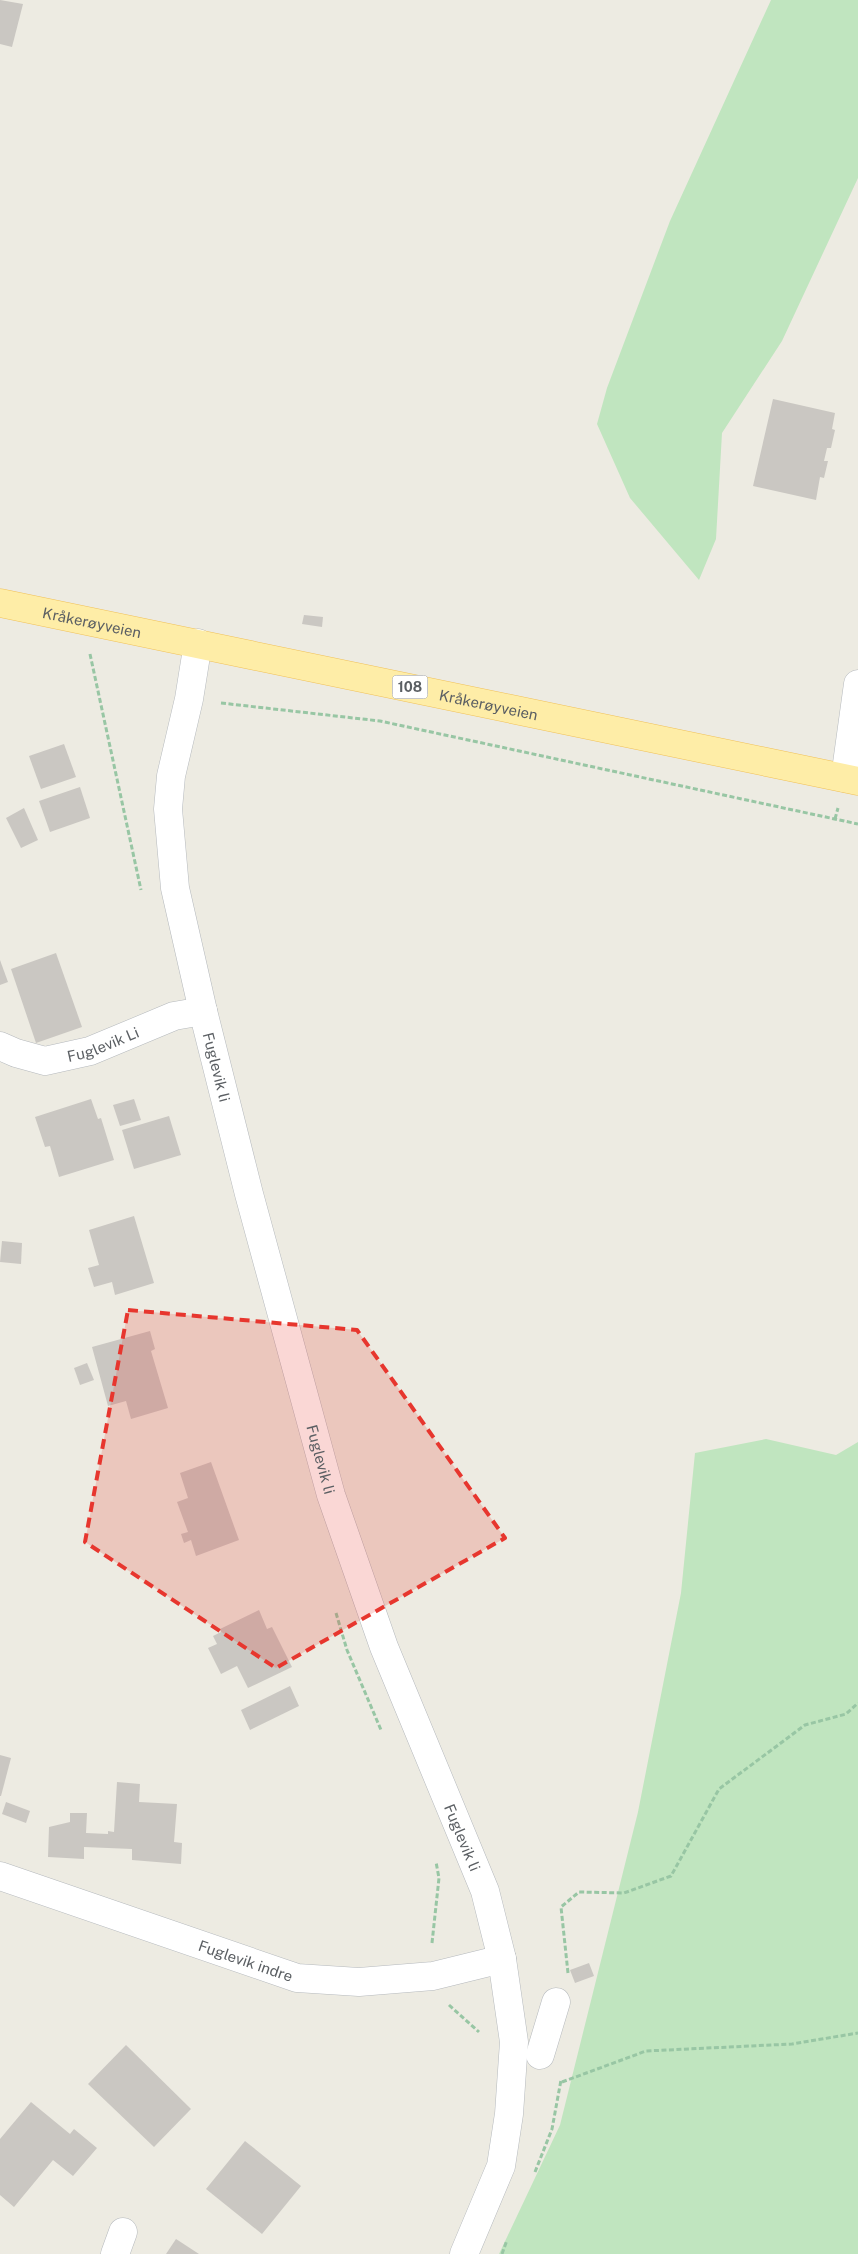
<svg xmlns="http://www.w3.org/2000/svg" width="858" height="2254" font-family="'Public Sans',sans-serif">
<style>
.green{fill:#c0e5bf}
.building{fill:#cac7c2}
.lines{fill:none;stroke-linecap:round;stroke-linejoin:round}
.minor-casing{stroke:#b5b9bd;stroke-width:29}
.major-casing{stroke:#f0c059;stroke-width:29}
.path{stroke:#98c6a4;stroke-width:3;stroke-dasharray:5 2.5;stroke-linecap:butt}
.minor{stroke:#fff;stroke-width:28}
.major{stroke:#feeda7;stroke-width:28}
.marked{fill:#e7362e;fill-opacity:0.2;stroke:#e7362e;stroke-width:4;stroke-dasharray:10 6;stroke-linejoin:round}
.labels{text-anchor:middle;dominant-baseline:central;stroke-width:4;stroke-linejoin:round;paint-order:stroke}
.shield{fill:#fff;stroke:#8c8f92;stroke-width:1}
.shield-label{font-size:14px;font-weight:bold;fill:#5b5f63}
.street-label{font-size:15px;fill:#5b5f63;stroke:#fff}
</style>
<rect width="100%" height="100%" fill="#edebe2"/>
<g class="green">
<polygon points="771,0 858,0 858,178 782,341 722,433 716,539 699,580 630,498 597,424 607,388 670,221"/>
<polygon points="766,1439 836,1455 858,1442 858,2254 499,2254 560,2125 638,1812 681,1593 695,1453"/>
</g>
<g class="building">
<polygon points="0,0 23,4 12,47 0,44"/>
<polygon points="773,399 835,413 832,429 835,430 831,448 827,448 824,461 828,461 824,478 820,477 816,500 753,486"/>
<polygon points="304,615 323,617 322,627 302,624"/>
<polygon points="64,744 76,777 41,789 29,756"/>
<polygon points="80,787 90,818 50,832 39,801"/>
<polygon points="24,808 38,840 21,848 6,818"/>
<polygon points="56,953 82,1027 36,1043 11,969"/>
<polygon points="0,960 8,982 0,985"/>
<polygon points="91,1099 98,1119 101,1118 114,1160 59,1177 50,1146 45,1147 35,1117"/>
<polygon points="134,1099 141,1120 120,1126 113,1105"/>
<polygon points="169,1116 181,1155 134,1169 122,1130"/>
<polygon points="134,1216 154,1283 115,1295 112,1282 94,1287 88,1268 99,1265 89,1230"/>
<polygon points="2,1241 22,1243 21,1264 0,1262"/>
<polygon points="150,1331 155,1349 151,1351 168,1408 131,1419 126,1401 108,1406 92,1347"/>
<polygon points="87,1363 94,1380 80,1385 74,1368"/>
<polygon points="211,1462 239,1540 196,1556 191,1540 184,1543 181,1534 188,1532 177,1502 188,1498 180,1473"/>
<polygon points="259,1610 267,1629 272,1627 292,1667 248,1688 237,1666 221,1674 208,1648 217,1644 213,1636 221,1632 220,1629"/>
<polygon points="290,1686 299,1706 250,1730 241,1710"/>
<polygon points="0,1755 11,1758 1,1796 0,1796"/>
<polygon points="117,1782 140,1784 139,1802 177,1804 174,1842 182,1843 181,1864 132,1860 132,1849 84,1847 84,1859 48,1857 49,1827 70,1822 70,1813 87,1813 86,1833 108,1834 108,1831 114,1832"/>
<polygon points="6,1802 30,1811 26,1823 2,1814"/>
<polygon points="589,1963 594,1976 575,1983 570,1970"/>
<polygon points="126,2045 191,2109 154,2147 88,2084"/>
<polygon points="31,2102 70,2134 74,2129 97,2148 73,2176 53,2160 14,2207 0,2195 0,2139"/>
<polygon points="245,2141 301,2186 262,2234 206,2189"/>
<polygon points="176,2239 199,2254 166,2254"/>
</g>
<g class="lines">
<g class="minor-casing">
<g id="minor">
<path id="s1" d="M198,643L189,699L171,776L168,809L175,888L203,1011L249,1194L331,1495L384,1647L485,1891L502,1959L514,2042L509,2114L501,2166L464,2254"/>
<polyline points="845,778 858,684"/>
<path id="s2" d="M0,1046L16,1053L45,1061L90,1051L174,1016L203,1011"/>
<path id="s3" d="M0,1876L297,1978L359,1982L433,1976L502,1959"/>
<polyline points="540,2055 556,2002"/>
<polyline points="115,2254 123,2232"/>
</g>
</g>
<g class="major-casing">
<g id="major">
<path id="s4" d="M0,603L858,781"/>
</g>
</g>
<g class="path">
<polyline points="90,654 141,890"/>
<polyline points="221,703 380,721 858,824"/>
<polyline points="835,819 838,808"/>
<polyline points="336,1613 347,1650 381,1730"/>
<polyline points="432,1943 439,1878 436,1862"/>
<polyline points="568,1973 561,1907 579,1892 624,1893 671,1876 719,1789 805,1725 846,1714 858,1703"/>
<polyline points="449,2005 479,2032"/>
<polyline points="562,2082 646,2051 792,2044 858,2033"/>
<polyline points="535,2172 552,2129 561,2080"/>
<polyline points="502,2254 507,2240"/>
</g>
<use href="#minor" class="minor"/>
<use href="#major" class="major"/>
</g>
<path class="marked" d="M128,1310L357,1330L505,1538L276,1668L85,1542Z"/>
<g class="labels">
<rect class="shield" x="392.5" y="675.5" width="35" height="23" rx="4"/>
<g class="shield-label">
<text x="410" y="687">108</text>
</g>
<g class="street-label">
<text stroke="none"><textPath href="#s4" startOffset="94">Kråkerøyveien</textPath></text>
<text stroke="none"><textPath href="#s4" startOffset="499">Kråkerøyveien</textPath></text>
<text stroke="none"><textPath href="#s2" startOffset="108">Fuglevik Li</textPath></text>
<text stroke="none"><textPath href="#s1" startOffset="432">Fuglevik li</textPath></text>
<text stroke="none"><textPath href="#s1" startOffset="838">Fuglevik li</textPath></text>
<text stroke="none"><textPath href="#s1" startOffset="1242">Fuglevik li</textPath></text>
<text stroke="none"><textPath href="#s3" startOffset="260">Fuglevik indre</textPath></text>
</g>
</g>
</svg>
